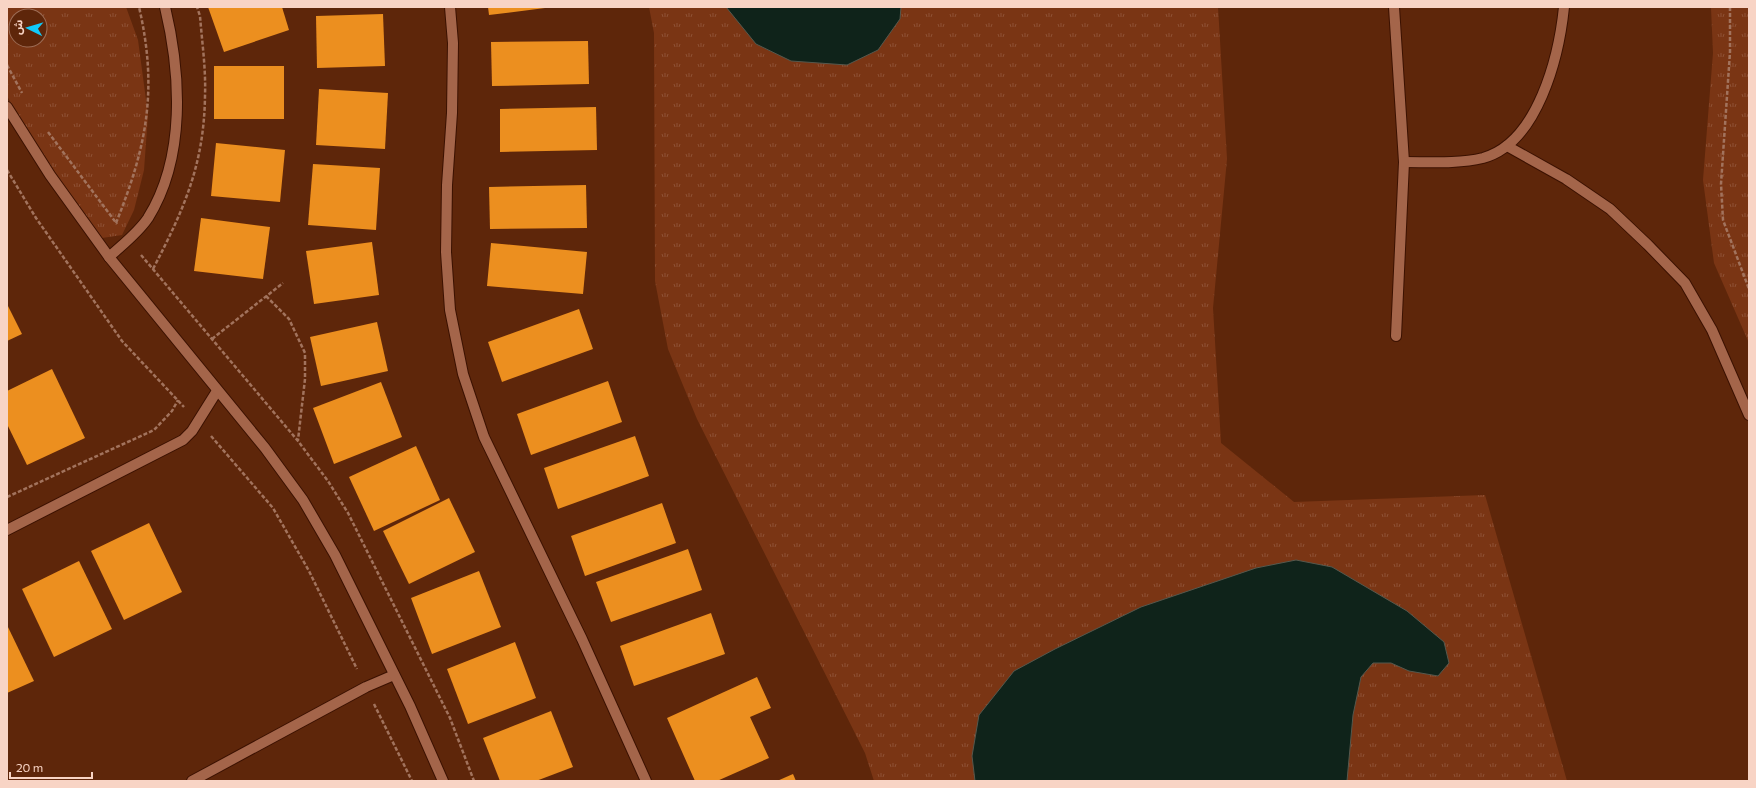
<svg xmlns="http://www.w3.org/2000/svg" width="1756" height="788" font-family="Commissioner,'Noto Sans Arabic',sans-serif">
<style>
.grass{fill:url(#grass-tufts);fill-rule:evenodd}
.water{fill:#0f231a;stroke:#55584d}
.building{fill:#ec8f1f}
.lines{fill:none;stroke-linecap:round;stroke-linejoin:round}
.minor-casing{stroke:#3b1100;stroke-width:12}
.tertiary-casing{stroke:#3b1100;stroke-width:12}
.path{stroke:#a2735d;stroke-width:2.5;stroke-dasharray:4 2;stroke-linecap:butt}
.minor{stroke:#a4654a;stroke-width:10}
.tertiary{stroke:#a4654a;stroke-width:10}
</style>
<defs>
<pattern id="grass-tufts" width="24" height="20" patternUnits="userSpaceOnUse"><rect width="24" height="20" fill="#7a3514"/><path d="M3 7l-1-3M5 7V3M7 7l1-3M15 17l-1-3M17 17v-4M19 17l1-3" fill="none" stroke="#8e5135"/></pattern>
</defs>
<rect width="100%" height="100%" fill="#5e260a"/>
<g class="grass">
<path d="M7,7H126L138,40L148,115L144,170L134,210L122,235L102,238L40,153L7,96ZM16,16H40V40H16Z"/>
<polygon points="649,7 1218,7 1227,159 1213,308 1221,443 1294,502 1485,495 1567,781 874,781 865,753 697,419 668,349 655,281 654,33"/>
<polygon points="1711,7 1749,7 1749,343 1714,263 1703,180 1713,53"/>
</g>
<g class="water">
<polygon points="726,7 901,7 900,19 878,50 847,65 791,61 756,44"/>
<polygon points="1296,560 1332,567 1407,611 1444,642 1449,663 1438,676 1409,671 1391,663 1373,663 1361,677 1353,715 1347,781 975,781 972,756 979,715 1014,671 1055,649 1141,607 1256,568"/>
</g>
<g class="building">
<polygon points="208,7 282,7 289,30 224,52"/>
<polygon points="488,7 545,7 545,8 489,15"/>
<polygon points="383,14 385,66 317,68 316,16"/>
<polygon points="588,41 589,84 492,86 491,42"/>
<rect x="214" y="66" width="70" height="53"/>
<polygon points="319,89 388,93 385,149 316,145"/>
<polygon points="596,107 597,150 500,152 500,109"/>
<polygon points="216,143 285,150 280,202 211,196"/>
<polygon points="313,164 380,168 376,230 308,225"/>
<polygon points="586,185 587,228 490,229 489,187"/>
<polygon points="201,218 270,227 263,279 194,271"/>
<polygon points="372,242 379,295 314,304 306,251"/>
<polygon points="491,243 587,252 583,294 487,286"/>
<polygon points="7,304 22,334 7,341"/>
<polygon points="579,309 593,349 502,382 488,342"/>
<polygon points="377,322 388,371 321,386 310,337"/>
<polygon points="52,369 85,438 27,465 7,424 7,391"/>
<polygon points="608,381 622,422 531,455 517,414"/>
<polygon points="381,382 402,437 334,464 313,408"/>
<polygon points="635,436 649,476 558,509 544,468"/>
<polygon points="416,446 440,500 374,531 349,477"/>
<polygon points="449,498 475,552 409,584 383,531"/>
<polygon points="662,503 676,543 585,576 571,536"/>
<polygon points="149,523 182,592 124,620 91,551"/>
<polygon points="688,549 702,590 611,622 596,582"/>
<polygon points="79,561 112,629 54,657 22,589"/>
<polygon points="479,571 501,627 432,654 411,598"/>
<polygon points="711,613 725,654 634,686 620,646"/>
<polygon points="7,625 34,681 7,693"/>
<polygon points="515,642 536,698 468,724 447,669"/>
<polygon points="757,677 771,708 750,717 769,758 717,781 695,781 667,718"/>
<polygon points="551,711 573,767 536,781 500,781 483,738"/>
<polygon points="793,774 796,781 777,781"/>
</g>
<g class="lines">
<g class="minor-casing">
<g id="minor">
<polyline points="450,7 453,43 452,113 447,185 446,252 450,310 463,374 484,437 582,639 646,781"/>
<polyline points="1394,7 1404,162 1396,336"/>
<polyline points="1507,146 1566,179 1610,209 1648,245 1685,283 1712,330 1749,415"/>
<path d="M1404,162C1430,162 1458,164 1483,158C1538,143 1559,56 1564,7"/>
<path d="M109,257C122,245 138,233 148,218C186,157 181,74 165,7"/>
<polyline points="7,530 183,440 192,431 217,391"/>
<polyline points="192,781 366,687 394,675"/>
</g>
</g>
<g class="tertiary-casing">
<polyline id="tertiary" points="7,107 50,175 109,257 265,448 303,500 335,555 410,706 443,781"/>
</g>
<g class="path">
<polyline points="1730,7 1730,52 1721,184 1723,220 1749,289"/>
<polyline points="7,65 22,93"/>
<polyline points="48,132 117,224"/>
<polyline points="7,170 36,218 122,341 184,407"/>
<path d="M116,223C147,146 158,89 139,7"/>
<polyline points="141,255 298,441 328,481 348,513 450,718 474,781"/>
<path d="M153,269C184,209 204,165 205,96C206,69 202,42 200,16L197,7"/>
<polyline points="266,296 289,319 305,353 305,379 298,440"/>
<polyline points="212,339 283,283"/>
<polyline points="211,436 273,508 309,571 357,669"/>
<polyline points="7,497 154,430 172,411 178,400"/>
<polyline points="374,704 412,781"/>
</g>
<use href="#minor" class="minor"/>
<use href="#tertiary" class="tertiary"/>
</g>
<rect width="1756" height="788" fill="none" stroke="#f8d4c5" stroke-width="16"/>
<g transform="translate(28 28) rotate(275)"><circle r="19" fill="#5e260a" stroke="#9c6c55"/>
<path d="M0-3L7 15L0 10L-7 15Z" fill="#11cafa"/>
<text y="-6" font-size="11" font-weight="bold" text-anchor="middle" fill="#f8d4c5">ش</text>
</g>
<path d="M10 772v6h82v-6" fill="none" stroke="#f8d4c5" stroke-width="2"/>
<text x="16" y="772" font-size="12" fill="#f8d4c5" stroke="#5e260a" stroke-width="3" paint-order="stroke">20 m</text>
</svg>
